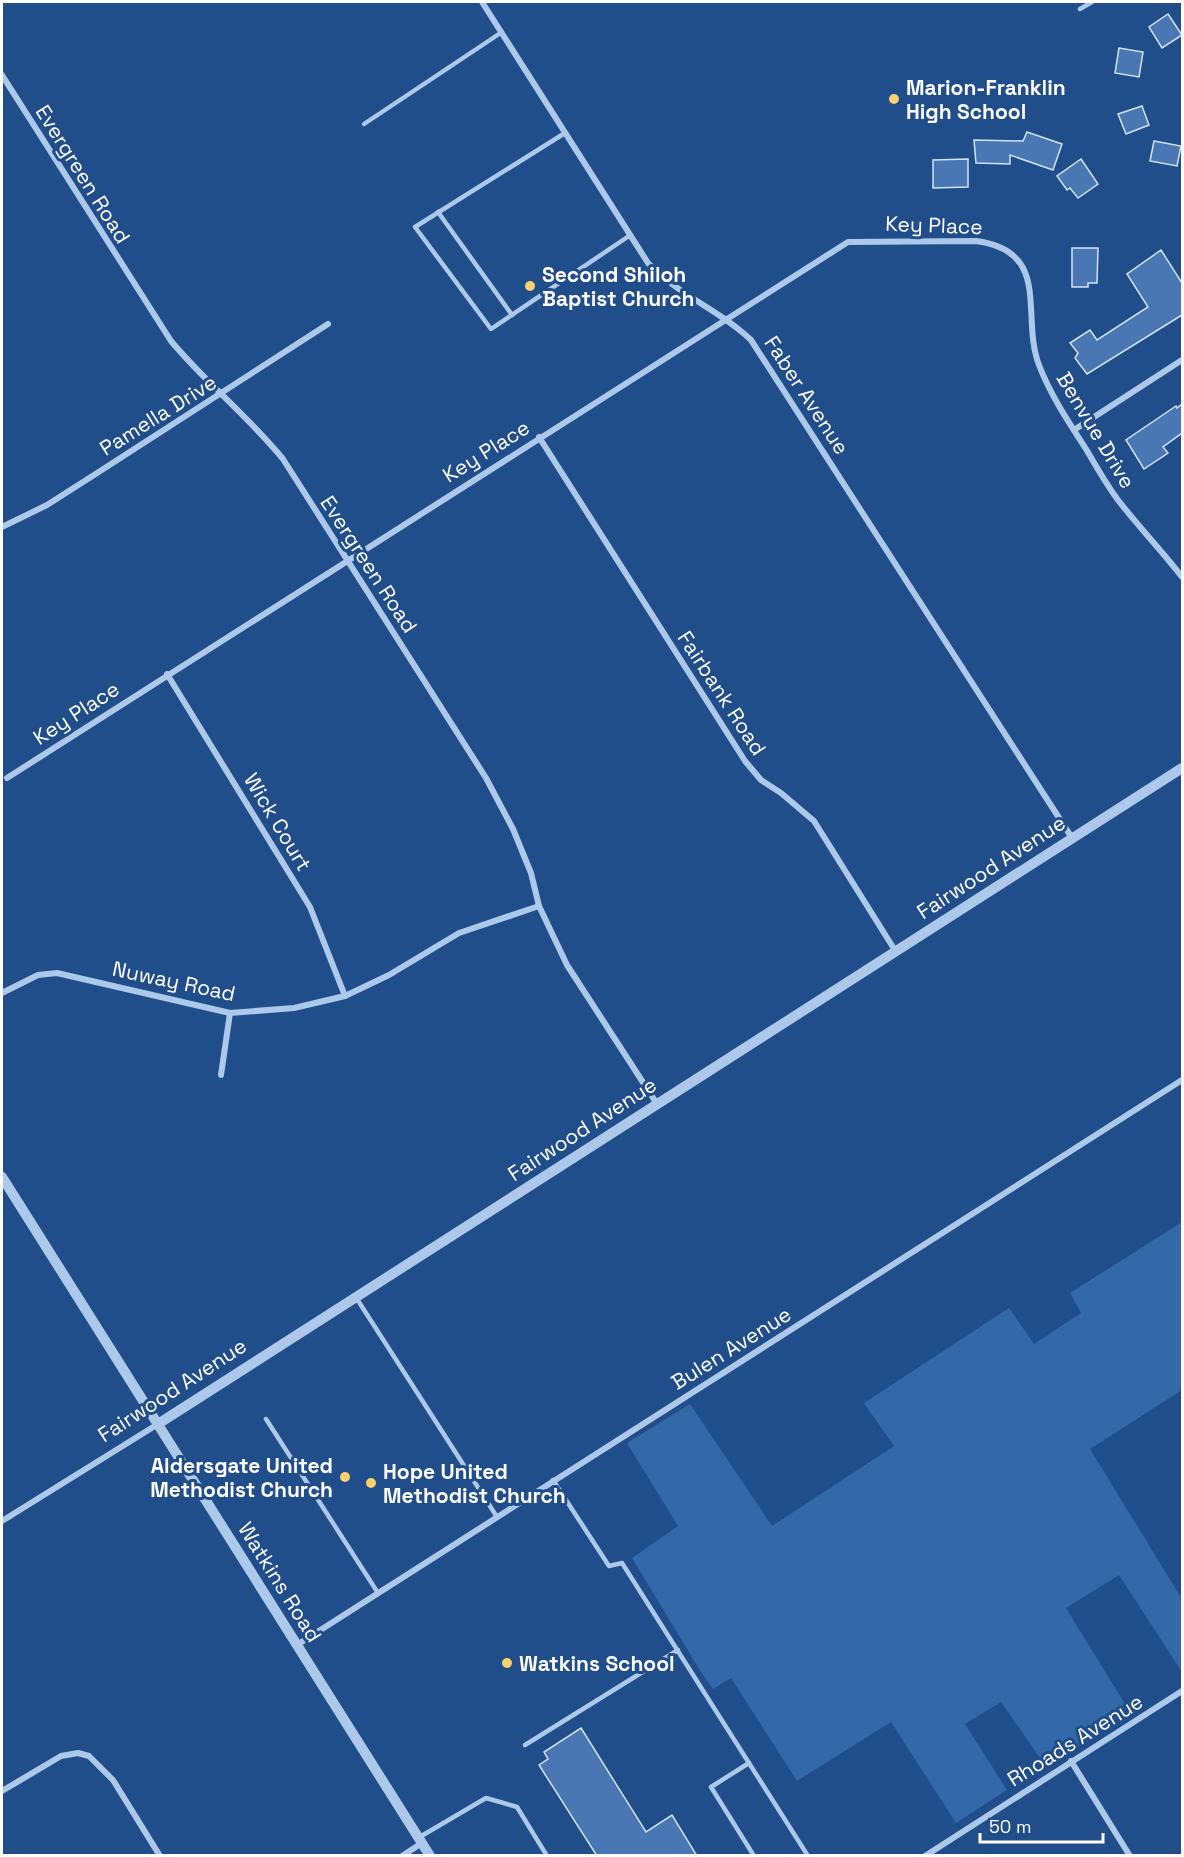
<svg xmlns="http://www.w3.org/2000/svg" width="1184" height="1857" font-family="'Space Grotesk',sans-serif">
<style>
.green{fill:#3368a9}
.building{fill:#4877b3;stroke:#d2e3f8;stroke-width:1.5}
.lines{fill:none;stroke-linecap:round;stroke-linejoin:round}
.service{stroke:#acc9ec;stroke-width:4.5}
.minor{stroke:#acc9ec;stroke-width:6}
.tertiary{stroke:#acc9ec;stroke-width:10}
.poi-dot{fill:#f9d16d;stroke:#204e8b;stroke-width:2}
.labels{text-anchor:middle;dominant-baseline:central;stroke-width:6;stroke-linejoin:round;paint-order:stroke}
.poi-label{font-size:21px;font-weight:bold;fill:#fff;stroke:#204e8b;text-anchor:start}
.street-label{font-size:21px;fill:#fff;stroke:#204e8b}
</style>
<rect width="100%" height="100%" fill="#204e8b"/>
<polygon class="green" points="1182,1222 1182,1390 1090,1449 1182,1599 1182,1672 1119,1575 1066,1608 1130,1712 1047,1768 1001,1702 965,1724 1007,1790 956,1823 891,1722 797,1781 731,1678 713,1689 701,1672 632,1558 678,1526 627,1443 690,1404 772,1526 894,1446 864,1403 1009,1308 1034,1344 1081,1313 1070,1293"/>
<g class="building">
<polygon points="1168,14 1182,35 1162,48 1149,27"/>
<polygon points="1119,48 1143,52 1139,77 1115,73"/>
<polygon points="1142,106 1149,125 1126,134 1118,114"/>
<polygon points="1027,132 1062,144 1053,170 1010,155 1010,164 976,163 974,140 1023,141"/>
<polygon points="1154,141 1181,146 1177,166 1150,161"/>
<polygon points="968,159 968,187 933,188 933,160"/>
<polygon points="1081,159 1098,184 1078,198 1070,188 1067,190 1057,176"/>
<polygon points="1072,248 1098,248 1097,283 1088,283 1088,287 1072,287"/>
<polygon points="1161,250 1182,283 1182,315 1087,374 1075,358 1078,353 1070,343 1090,330 1097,340 1148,307 1127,274"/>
<polygon points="1182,404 1182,433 1163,447 1168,453 1144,469 1126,440 1176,406 1177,408"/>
<polygon points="581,1728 646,1832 672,1815 697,1856 597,1856 539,1765 548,1759 544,1752"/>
</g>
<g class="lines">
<g class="service">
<polyline points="1080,9 1092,2"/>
<polyline points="364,124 502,32"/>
<polyline points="565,133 415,227 491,329 629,236"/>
<polyline points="438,212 512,315"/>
<polyline points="357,1299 497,1517"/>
<polyline points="266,1419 378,1593"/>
<polyline points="553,1480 609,1566 622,1563 808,1856"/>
<polyline points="525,1745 678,1650"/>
<polyline points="749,1763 711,1787 754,1856"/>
<polyline points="418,1838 486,1798 517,1807 547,1856"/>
</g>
<g class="minor">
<path d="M482,2L648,263C679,296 720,310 751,340L1072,838"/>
<path d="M2,75L171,341C206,383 248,416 283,459L486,778L513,829L531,873L539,906L567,965L657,1104"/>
<polyline points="1074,430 1182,360"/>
<polyline points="539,437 745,761 761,780 781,793 814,821 896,952"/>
<polyline points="2,527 47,505 94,475 328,324"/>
<polyline points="167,674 310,907 345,996"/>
<path d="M7,778L848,242L976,241C1053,251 1020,316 1039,365C1051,396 1068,421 1086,449C1096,466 1106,484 1118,500C1138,526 1162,551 1182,577"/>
<polyline points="2,993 38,975 57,973 230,1013 294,1008 345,996 389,975 459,933 539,906"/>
<polyline points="221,1075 230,1013"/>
<polyline points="2,1521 158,1424"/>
<polyline points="297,1645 1182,1080"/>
<polyline points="1071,1761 1130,1856"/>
<polyline points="2,1791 61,1756 78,1753 89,1756 113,1780 160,1856"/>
<polyline points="402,1856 422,1843"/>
<polyline points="925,1856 1182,1691"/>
</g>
<g class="tertiary">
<polyline points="2,1177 430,1856"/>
<polyline points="158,1424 1182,768"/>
</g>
</g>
<g class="poi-dot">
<circle cx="894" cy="99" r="6"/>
<circle cx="530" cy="286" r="6"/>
<circle cx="345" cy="1477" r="6"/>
<circle cx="371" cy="1483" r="6"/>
<circle cx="507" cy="1663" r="6"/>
</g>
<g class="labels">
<g class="poi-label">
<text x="906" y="87">Marion-Franklin<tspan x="906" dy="24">High School</tspan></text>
<text x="542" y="274">Second Shiloh<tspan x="542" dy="24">Baptist Church</tspan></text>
<text x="333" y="1465" text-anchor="end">Aldersgate United<tspan x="333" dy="24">Methodist Church</tspan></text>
<text x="383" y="1471">Hope United<tspan x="383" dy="24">Methodist Church</tspan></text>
<text x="519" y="1663">Watkins School</text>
</g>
<g class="street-label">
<text transform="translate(83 174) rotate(58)">Evergreen Road</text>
<text transform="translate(934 225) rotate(2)">Key Place</text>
<text transform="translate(807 395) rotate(57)">Faber Avenue</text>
<text transform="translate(158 415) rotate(-32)">Pamella Drive</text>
<text transform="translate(1096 430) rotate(59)">Benvue Drive</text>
<text transform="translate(486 451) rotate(-32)">Key Place</text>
<text transform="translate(369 564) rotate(57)">Evergreen Road</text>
<text transform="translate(722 693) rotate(57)">Fairbank Road</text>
<text transform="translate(76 713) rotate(-33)">Key Place</text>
<text transform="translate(278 822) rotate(59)">Wick Court</text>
<text transform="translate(991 867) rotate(-33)">Fairwood Avenue</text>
<text transform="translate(174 981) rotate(12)">Nuway Road</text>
<text transform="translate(582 1129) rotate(-33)">Fairwood Avenue</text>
<text transform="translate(731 1348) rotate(-32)">Bulen Avenue</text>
<text transform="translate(172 1390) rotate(-33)">Fairwood Avenue</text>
<text transform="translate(280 1582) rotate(58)">Watkins Road</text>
<text transform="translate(1075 1740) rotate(-32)">Rhoads Avenue</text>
</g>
</g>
<rect width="1184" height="1857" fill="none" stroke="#ffffff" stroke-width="6"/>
<path d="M980 1833v9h123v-9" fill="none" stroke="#ffffff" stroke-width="3"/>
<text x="989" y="1833" font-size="18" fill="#ffffff" stroke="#204e8b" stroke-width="4.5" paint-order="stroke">50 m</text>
</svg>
